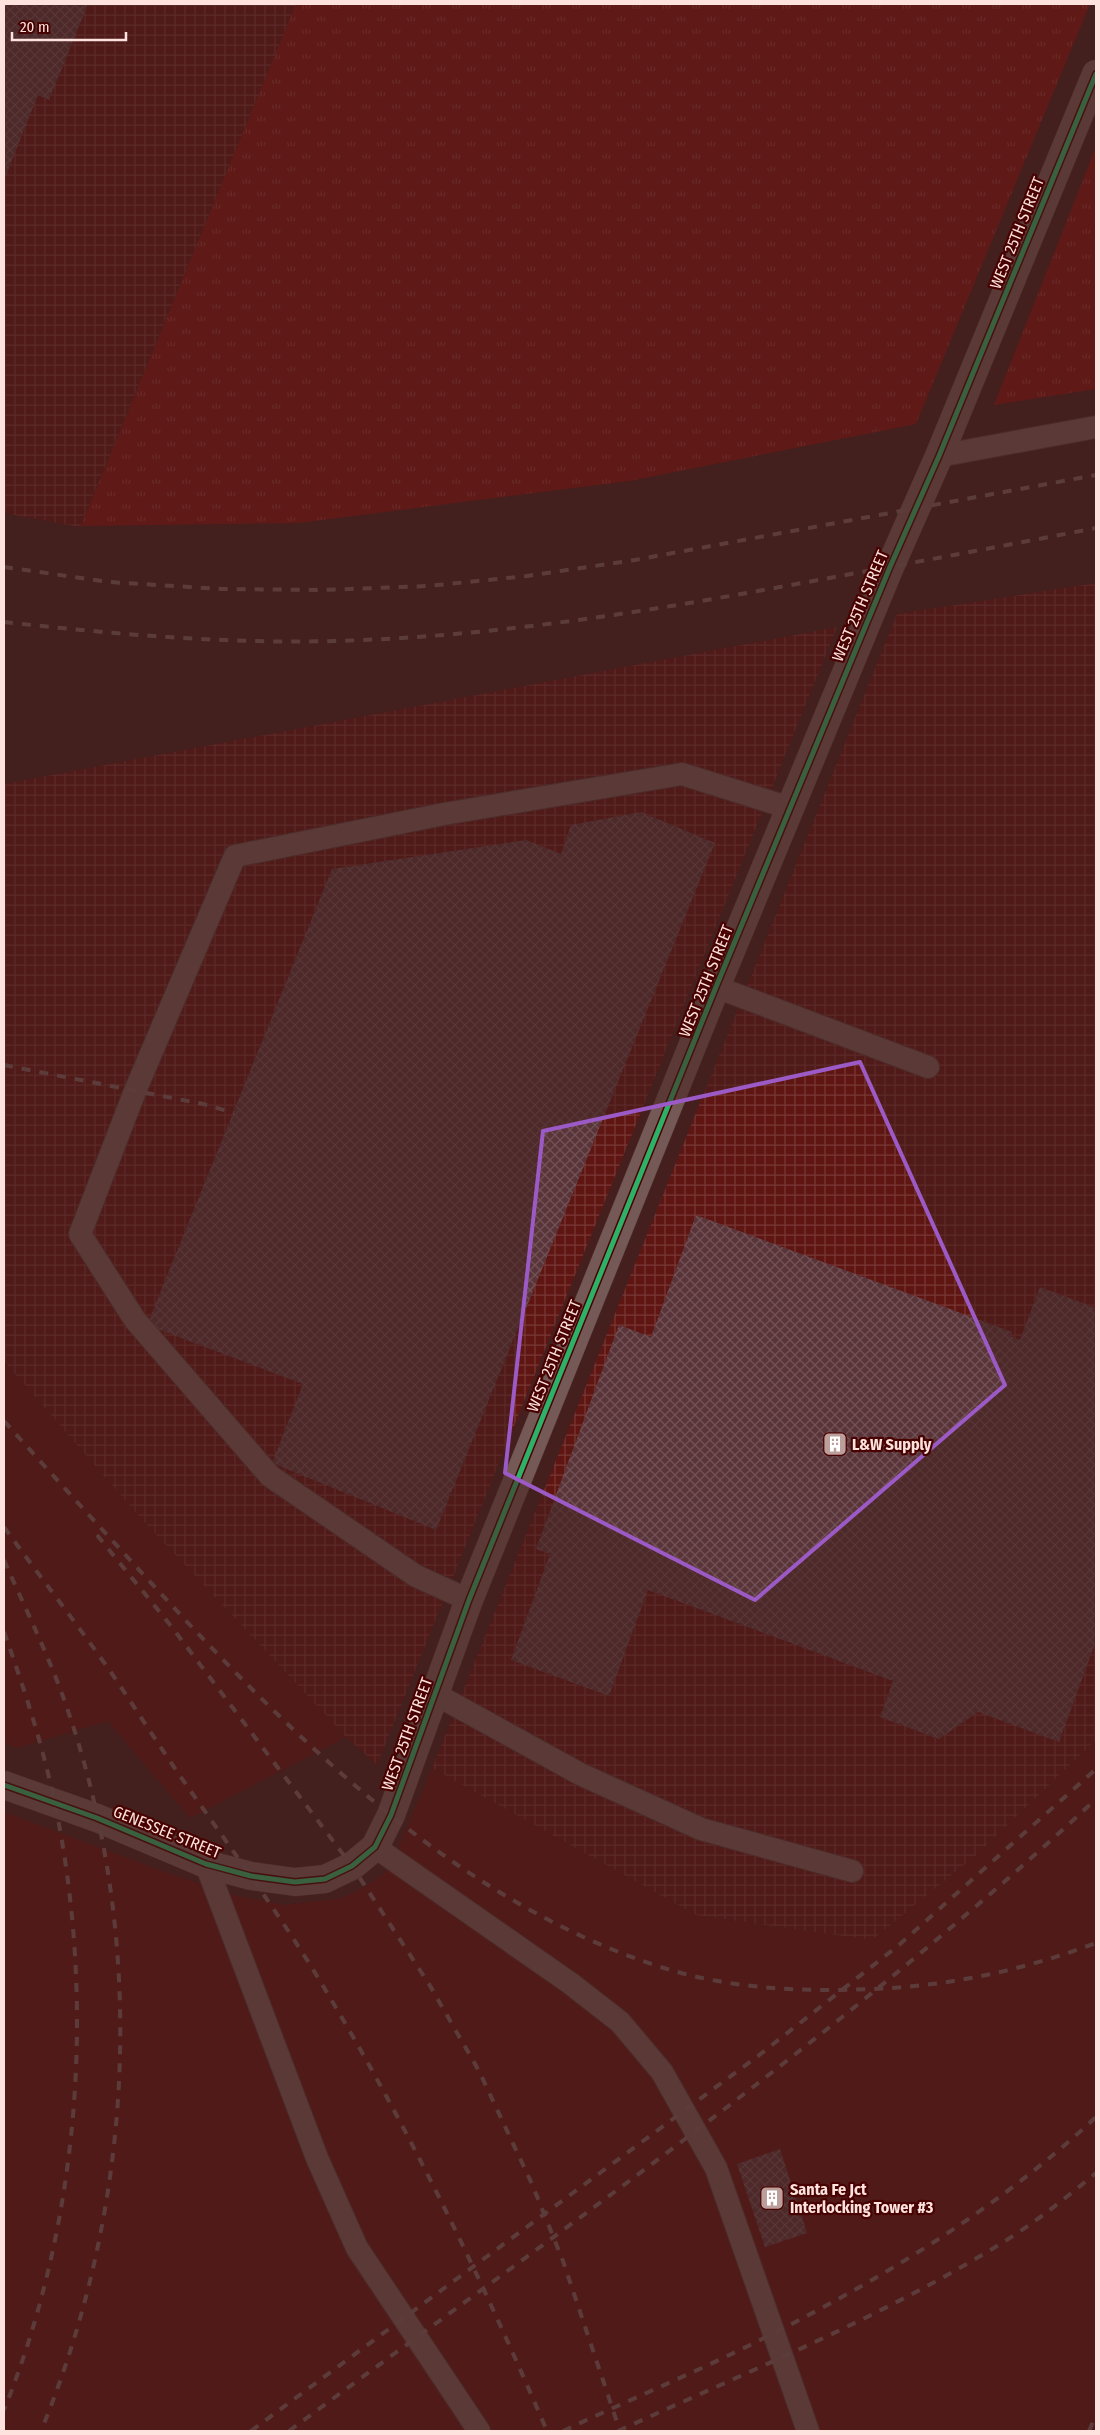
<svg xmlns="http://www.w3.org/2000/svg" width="1100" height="2435" font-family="'Fira Sans Condensed',sans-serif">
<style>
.built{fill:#5f1613}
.industrial{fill:url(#industrial-grid)}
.grass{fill:url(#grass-tufts)}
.building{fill:url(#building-cross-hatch)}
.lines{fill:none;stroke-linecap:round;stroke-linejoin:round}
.lane-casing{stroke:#563c3a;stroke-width:24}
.street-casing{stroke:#563c3a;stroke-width:29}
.lane{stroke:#755956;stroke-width:22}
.street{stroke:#755956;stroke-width:28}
.rail{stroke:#7b605e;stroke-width:4;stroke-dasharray:9 9;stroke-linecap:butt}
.cycleway-casing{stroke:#490202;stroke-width:8}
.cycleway{stroke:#2db169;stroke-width:5}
.marked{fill:none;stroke:#9c5ac6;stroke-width:4;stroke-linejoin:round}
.labels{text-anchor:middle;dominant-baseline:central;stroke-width:4.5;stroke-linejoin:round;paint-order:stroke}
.street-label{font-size:16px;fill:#fde2dd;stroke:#490202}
.poi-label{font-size:16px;font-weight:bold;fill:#fde2dd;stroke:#490202;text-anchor:start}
</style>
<defs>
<pattern id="industrial-grid" width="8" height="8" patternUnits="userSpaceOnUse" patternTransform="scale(1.25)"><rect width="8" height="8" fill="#5f1613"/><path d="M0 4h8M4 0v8" fill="none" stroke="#773835"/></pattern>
<pattern id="grass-tufts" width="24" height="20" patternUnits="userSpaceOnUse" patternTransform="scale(1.25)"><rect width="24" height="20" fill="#811512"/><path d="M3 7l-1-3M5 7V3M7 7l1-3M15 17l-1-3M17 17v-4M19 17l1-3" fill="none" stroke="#943734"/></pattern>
<pattern id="building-cross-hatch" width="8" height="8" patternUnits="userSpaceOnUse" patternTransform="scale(1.25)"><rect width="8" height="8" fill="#59353a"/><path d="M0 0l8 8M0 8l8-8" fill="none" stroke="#725256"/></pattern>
</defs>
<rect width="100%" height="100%" fill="#441f1d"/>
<g class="built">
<polygon points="4,1361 137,1514 346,1737 190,1818 108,1721 16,1748 4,1742"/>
<polygon points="1096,1740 1096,2431 4,2431 4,1812 170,1874 237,1896 284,1905 338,1899 356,1892 383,1875 399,1847 432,1768 696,1915 872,1940 975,1856"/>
</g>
<g class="industrial">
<polygon points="4,4 296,4 80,527 4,513"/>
<polygon points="1096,583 1096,1740 975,1856 872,1940 696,1915 432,1768 897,614"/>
<polygon points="837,627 377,1765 346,1737 137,1514 4,1361 4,784"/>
</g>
<g class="grass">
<polygon points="296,4 1090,4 916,424 629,481 298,523 81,526"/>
<polygon points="1096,147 1096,389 994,405"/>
</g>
<g class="building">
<polygon points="4,4 88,4 49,100 38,95 4,180"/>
<polygon points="641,812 715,843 436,1530 272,1463 303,1384 147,1325 332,869 526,840 561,854 571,825"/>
<polygon points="696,1215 1012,1332 1011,1336 1020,1340 1040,1287 1096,1308 1096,1641 1059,1742 978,1712 939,1739 880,1717 893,1681 648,1590 609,1696 511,1660 550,1554 536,1549 619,1325 651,1337"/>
<polygon points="780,2149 807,2233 765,2247 737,2164"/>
</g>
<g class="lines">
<g class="lane-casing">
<g id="lane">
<polyline points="939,456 1096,427"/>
<polyline points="716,987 928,1067"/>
<polyline points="469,1600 416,1576 270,1476 135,1320 80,1234 135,1091 235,856 444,814 682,774 790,808"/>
<polyline points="435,1694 580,1774 701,1829 852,1871"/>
<polyline points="375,1847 570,1983 620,2022 662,2072 716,2168 808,2431"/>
<polyline points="206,1864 317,2158 357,2248 479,2431"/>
</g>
</g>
<g class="street-casing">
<polyline id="street" points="4,1785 97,1818 206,1864 251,1876 295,1882 325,1879 352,1866 375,1847 391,1815 469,1600 716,987 890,567 939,456 1096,74"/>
</g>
<use href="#lane" class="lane"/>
<use href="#street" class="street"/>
<g class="rail">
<polyline points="4,567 109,582 221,589 323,590 428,586 527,576 635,560 1096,475"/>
<path d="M4,622C114,634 224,644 335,641C482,637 626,615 769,589C879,569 987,549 1096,528"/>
<polyline points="4,1065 203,1104 234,1113"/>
<path d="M4,1421C65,1489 127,1557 190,1625C323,1766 475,1909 664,1968C731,1989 802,1992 872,1989C950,1986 1024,1970 1096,1943"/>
<path d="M4,1527C38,1574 74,1620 108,1668C138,1712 166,1757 197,1800C239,1860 282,1918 320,1981C407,2124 481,2277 547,2431"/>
<polyline points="97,1535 171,1626 352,1866 429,1984 479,2071 532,2184 563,2261 620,2431"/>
<path d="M4,1560C25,1608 49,1656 66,1705C148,1940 135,2203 41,2431"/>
<path d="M4,1632C24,1688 43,1746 55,1804C96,2002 80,2222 4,2410"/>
<polyline points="251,2431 758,2056 899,1945 1096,1769"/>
<path d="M289,2431C564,2228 846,2032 1096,1799"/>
<path d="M563,2431C633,2398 706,2368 776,2332C890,2274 1002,2205 1096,2117"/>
<path d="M618,2431C747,2372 885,2316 1005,2241C1037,2221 1067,2197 1096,2173"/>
<polyline points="1089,2431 1096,2415"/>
</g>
<g class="cycleway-casing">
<polyline id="cycleway" points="4,1785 97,1818 206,1864 251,1876 295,1882 325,1879 352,1866 375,1847 391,1815 469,1600 716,987 890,567 939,456 1096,74"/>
</g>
<use href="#cycleway" class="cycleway"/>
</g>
<path d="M0 0H1100V2435H0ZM860,1062L1005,1385L755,1600L505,1473L543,1131Z" fill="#441f1d" fill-opacity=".55" fill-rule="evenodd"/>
<path class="marked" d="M860,1062L1005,1385L755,1600L505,1473L543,1131Z"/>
<defs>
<g id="building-square" transform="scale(1.25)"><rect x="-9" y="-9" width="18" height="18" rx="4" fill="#bc9e9a" stroke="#490202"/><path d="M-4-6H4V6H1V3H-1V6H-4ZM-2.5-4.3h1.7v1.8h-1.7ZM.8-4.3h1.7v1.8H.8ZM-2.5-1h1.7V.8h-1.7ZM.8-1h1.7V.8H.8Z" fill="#fff"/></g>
</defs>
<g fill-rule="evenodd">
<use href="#building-square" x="835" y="1444"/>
<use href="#building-square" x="772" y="2198"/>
</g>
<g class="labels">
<g class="street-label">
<text transform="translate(1017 233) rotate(-68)">WEST 25TH STREET</text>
<text transform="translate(860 606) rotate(-67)">WEST 25TH STREET</text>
<text transform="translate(706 981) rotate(-68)">WEST 25TH STREET</text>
<text transform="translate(554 1356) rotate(-68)">WEST 25TH STREET</text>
<text transform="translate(407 1734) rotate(-70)">WEST 25TH STREET</text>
<text transform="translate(167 1832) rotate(22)">GENESSEE STREET</text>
</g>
<g class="poi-label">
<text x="852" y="1444">L&amp;W Supply</text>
<text x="790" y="2189">Santa Fe Jct<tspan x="790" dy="18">Interlocking Tower #3</tspan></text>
</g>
</g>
<rect width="1100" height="2435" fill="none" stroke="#fde2dd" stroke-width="10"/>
<path d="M12 32v8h114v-8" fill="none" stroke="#fde2dd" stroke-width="2.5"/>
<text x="20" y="32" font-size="15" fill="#fde2dd" stroke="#490202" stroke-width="4" paint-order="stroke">20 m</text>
</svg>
